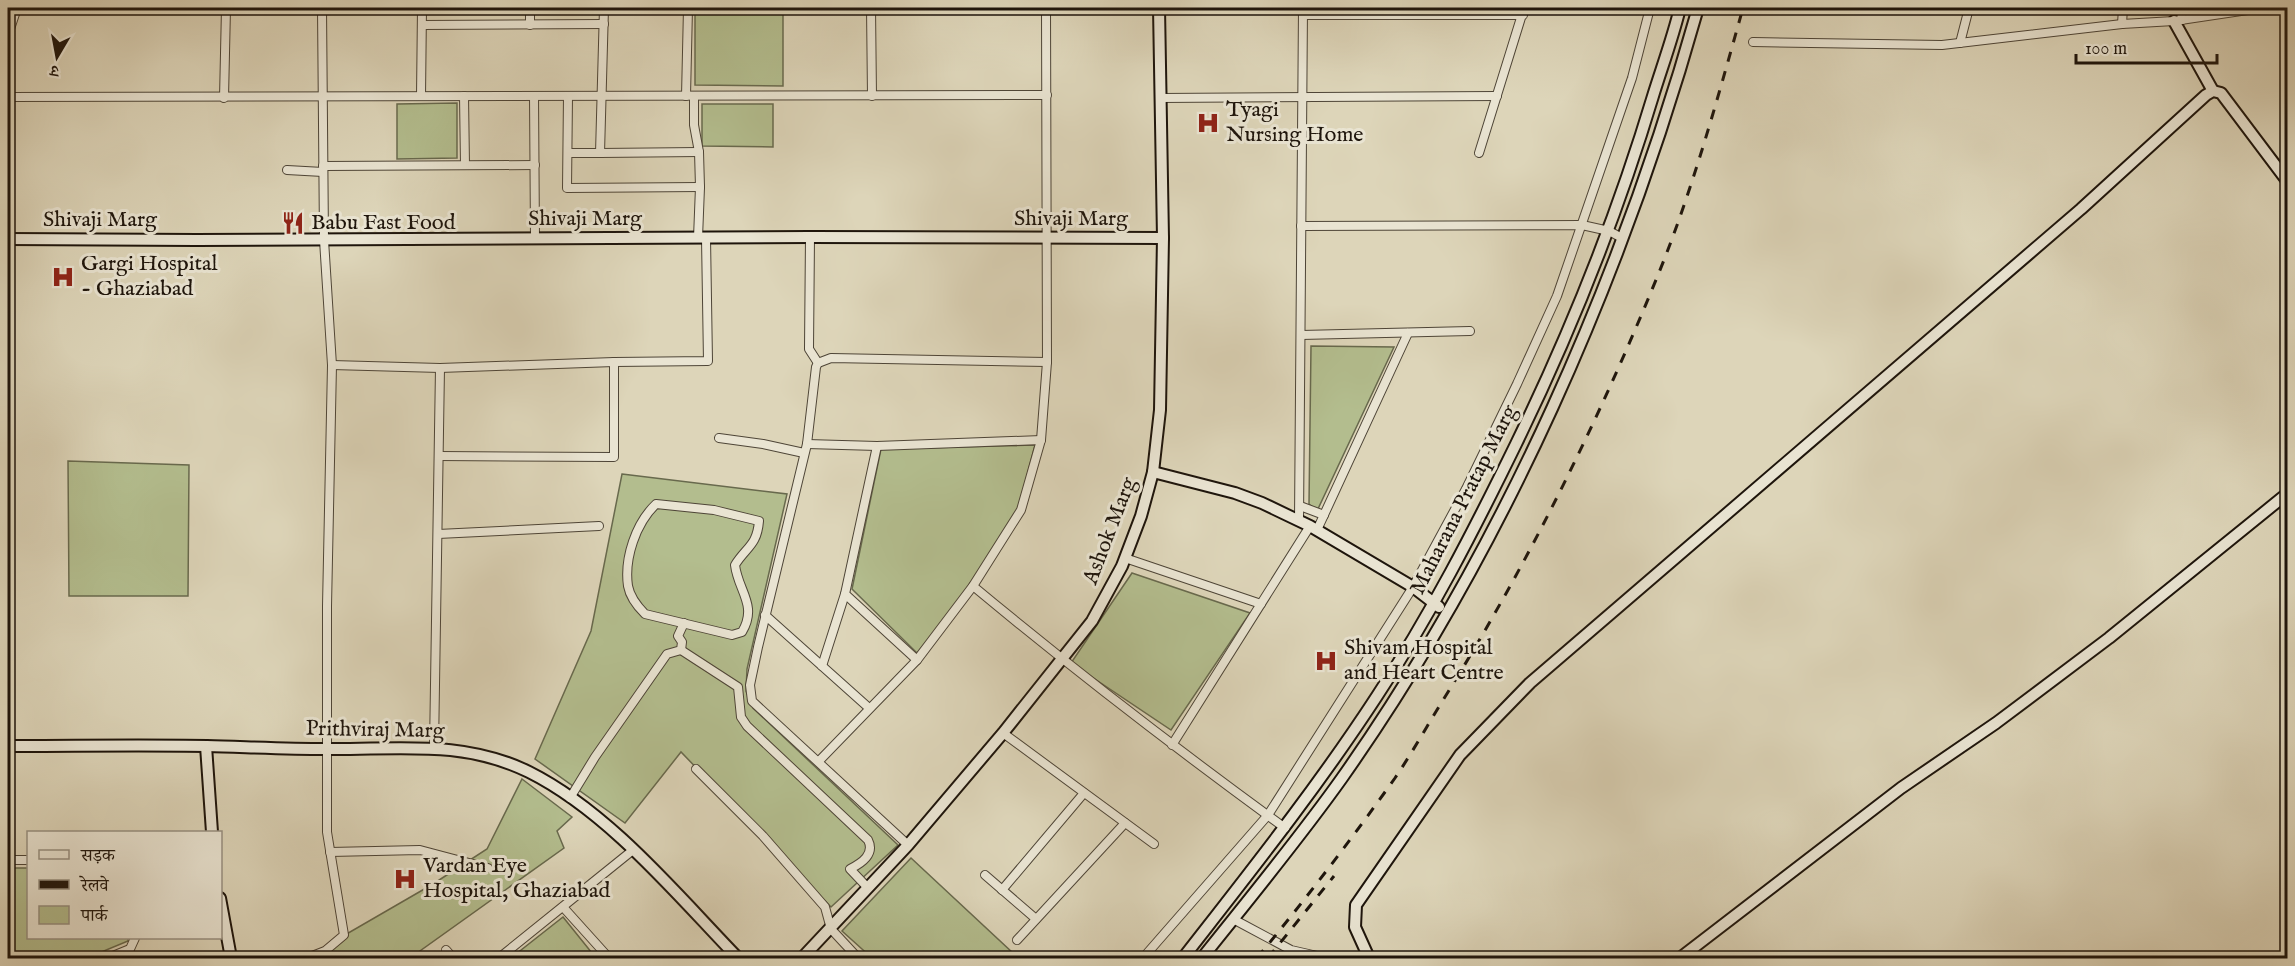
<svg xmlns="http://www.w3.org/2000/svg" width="2295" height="966" font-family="'IM FELL English','Noto Serif Devanagari',serif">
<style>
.green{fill:#b3bd8e;stroke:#68694d;stroke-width:1.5}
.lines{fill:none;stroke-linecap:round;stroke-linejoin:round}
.street-casing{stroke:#4e4537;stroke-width:10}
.secondary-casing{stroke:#1e150c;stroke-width:14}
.street{stroke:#e9e4d2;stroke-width:8}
.secondary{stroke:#e9e4d2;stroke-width:10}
.rail{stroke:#1e150c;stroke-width:3;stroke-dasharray:10 10;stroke-linecap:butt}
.labels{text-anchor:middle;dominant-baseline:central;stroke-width:6;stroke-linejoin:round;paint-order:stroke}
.poi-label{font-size:22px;fill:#1e150c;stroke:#e9e4d2;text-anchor:start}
.street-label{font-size:22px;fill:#1e150c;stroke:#e9e4d2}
</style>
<rect width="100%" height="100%" fill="#ddd5b9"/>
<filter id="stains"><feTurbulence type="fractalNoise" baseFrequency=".00333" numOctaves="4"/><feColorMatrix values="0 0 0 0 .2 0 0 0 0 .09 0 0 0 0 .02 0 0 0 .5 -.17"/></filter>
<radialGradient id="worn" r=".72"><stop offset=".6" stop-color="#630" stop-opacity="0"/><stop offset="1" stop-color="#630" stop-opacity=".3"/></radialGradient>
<g class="green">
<polygon points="695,8 783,8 783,86 695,85"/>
<polygon points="1384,8 1519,8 1518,12 1384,10"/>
<polygon points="457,103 457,158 397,159 397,104"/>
<polygon points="702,104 773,104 773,147 702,146"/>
<polygon points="1311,346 1394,347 1317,511 1309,504"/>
<polygon points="1035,445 1018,510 970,591 917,653 852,589 881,449"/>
<polygon points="68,461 189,465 188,596 69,596"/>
<polygon points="622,474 787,494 747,669 746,691 753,708 898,845 831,907 681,752 625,823 535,759 591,631"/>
<polygon points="1132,573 1250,613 1171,730 1071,663"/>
<polygon points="522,779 572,817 557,831 564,848 410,958 305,958 433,884 487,849"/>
<polygon points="911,858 1014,954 1009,958 872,958 842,931"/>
<polygon points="8,868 28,868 28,938 128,938 128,941 87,958 8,958"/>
<polygon points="563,917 596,958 511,958"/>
</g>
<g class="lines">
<g class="street-casing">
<g id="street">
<polyline points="604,8 600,153 699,152"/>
<polyline points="871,8 872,96"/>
<polyline points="2181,8 2182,20"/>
<polyline points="16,10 226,9"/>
<polyline points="1303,15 1523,15"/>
<polyline points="2122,24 2123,8"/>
<polyline points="422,25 604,24"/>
<polyline points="530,25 530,8"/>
<polyline points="8,35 17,8"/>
<polyline points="1753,42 1942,45 2122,24 2174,21 2261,8"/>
<polyline points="1960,43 1969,8"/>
<polyline points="421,96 422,8"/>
<polyline points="464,96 465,165"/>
<polyline points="534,96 535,239"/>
<polyline points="568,96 567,188 700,187"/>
<polyline points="686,96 688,8"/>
<polyline points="694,96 694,125 699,152 700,187 698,238"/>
<polyline points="8,97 1047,95"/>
<polyline points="224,98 226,8"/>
<polyline points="1161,98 1497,96"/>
<polyline points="568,153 600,153"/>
<polyline points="1479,153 1524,8"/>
<polyline points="323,166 535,165"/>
<polyline points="287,170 323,172"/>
<polyline points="1301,226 1582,225 1609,231 1622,238"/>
<polyline points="810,237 809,349 818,363"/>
<polyline points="1301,335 1470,331"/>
<polyline points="332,365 440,368 614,362 708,361 706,238"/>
<polyline points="719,438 763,444 804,453"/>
<polyline points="807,444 877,446 1041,440"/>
<polyline points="877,446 845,594 917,660"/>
<polyline points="439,456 614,457 614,362"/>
<path d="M656,504L714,510L759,521C757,546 746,547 735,565C738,591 758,605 742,632L732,635L645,614C637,606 630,597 628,586C624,558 636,523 656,504Z"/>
<polyline points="1300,506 1324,515"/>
<polyline points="1299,521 1303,8"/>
<polyline points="1317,530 1408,333"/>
<polyline points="438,534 599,526"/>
<polyline points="1125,558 1261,604"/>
<path d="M973,586C1074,670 1178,750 1285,828"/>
<polyline points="765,615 869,708"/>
<path d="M681,650L738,687L741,717L747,726L868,840C875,854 862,863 850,869L868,888"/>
<polyline points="822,666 845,594"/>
<polyline points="1003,733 1154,844"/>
<polyline points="1172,745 1310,526"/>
<polyline points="434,748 440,368"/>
<polyline points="819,761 917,660 973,586 1021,510 1041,440 1047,362 1046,8"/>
<polyline points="696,769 763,836 825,907 831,929 858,958"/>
<polyline points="570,798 595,757 667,654 681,650 682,642 678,636 684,623"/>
<polyline points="908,845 752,701 750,685 758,647 807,444 816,367 818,363 831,358 1047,362"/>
<polyline points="330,852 420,850 488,868"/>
<polyline points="8,860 28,860"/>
<polyline points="985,875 1036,919"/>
<polyline points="1002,890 1084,793"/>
<polyline points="563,907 609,958"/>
<polyline points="1233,919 1291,950 1326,958"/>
<polyline points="1017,940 1125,823"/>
<polyline points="446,950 453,958"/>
<polyline points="108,958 130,949 135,938"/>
<polyline points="307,958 325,951 344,935 327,832 327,606 332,365 324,240 322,8"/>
<polyline points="499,958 633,850"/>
<polyline points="1143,958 1268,815 1413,587 1466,489 1517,384 1557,296 1632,78 1650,8"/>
</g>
</g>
<g class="secondary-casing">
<g id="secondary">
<polyline points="2174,21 2213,91"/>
<polyline points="8,239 197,240 810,237 1163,238"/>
<polyline points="1153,472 1235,493 1262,503 1310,526 1413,587 1439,607"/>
<path d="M8,746C74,746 141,745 207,746C246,747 286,749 325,749C397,750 462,739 529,772C609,812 677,895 738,958"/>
<polyline points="206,746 212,832"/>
<polyline points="220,898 231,958"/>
<polyline points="802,958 908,845 1003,733 1092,621 1122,566 1141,516 1153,472 1160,410 1163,238 1159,8"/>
<path d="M1183,958C1250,872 1317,788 1377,696C1430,616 1474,530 1516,444C1571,331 1617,216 1653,96C1662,67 1673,37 1680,8"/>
<path d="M1202,958C1249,899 1298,840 1342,778C1504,548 1622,278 1698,8"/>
<polyline points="1369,958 1355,927 1356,905 1460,755 1530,683 2081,209 2206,95 2213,91 2221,93 2288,182"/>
<polyline points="1680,958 1901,788 1996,723 2109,638 2288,493"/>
</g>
</g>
<use href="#street" class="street"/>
<use href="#secondary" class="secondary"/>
<g class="rail">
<path d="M1257,958C1305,900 1351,840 1395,778C1412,753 1427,726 1443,700C1527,566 1598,422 1658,275C1693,189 1718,97 1743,8"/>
<polyline points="1268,958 1334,876"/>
</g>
</g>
<defs>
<g id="hospital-bare" transform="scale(1.8)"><path d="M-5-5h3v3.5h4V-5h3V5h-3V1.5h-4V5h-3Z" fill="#8f2418" stroke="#e9e4d2" stroke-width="2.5" paint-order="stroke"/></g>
<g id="restaurant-bare" transform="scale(1.8)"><path d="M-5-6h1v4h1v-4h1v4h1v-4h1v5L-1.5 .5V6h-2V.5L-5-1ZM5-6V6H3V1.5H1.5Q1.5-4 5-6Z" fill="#8f2418" stroke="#e9e4d2" stroke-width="2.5" paint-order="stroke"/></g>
</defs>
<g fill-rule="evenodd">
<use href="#hospital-bare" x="1208" y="123"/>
<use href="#restaurant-bare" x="293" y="223"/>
<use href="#hospital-bare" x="63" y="277"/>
<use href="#hospital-bare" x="1326" y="661"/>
<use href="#hospital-bare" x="405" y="879"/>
</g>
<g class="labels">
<g class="poi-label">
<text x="1226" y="110">Tyagi<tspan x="1226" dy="25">Nursing Home</tspan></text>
<text x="311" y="223">Babu Fast Food</text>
<text x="81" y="264">Gargi Hospital<tspan x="81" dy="25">- Ghaziabad</tspan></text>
<text x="1344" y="648">Shivam Hospital<tspan x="1344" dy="25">and Heart Centre</tspan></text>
<text x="423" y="866">Vardan Eye<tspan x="423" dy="25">Hospital, Ghaziabad</tspan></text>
</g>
<g class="street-label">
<text x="585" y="219">Shivaji Marg</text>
<text x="1071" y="219">Shivaji Marg</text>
<text x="100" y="220">Shivaji Marg</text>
<text transform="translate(1464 500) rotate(-63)">Maharana Pratap Marg</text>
<text transform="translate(1110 531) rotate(-69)">Ashok Marg</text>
<text transform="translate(375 730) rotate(1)">Prithviraj Marg</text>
</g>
</g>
<rect width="2295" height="966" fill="none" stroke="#ddd5b9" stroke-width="30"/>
<rect x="9" y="9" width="2277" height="948" fill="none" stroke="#1e150c" stroke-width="3"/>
<rect x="15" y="15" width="2265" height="936" fill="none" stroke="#1e150c" stroke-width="1.5"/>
<rect x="27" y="831" width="195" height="108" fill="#e9e4d2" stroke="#989183" stroke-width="1.5"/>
<rect x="39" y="850" width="30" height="9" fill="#e9e4d2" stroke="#989183" stroke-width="1.5"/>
<text x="81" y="861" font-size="18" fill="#1e150c">सड़क</text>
<rect x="39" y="880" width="30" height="9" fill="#1e150c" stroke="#989183" stroke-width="1.5"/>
<text x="81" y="891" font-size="18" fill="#1e150c">रेलवे</text>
<rect x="39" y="906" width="30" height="18" fill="#b3bd8e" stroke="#989183" stroke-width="1.5"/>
<text x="81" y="921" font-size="18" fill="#1e150c">पार्क</text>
<g transform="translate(57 57) rotate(190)" stroke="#e9e4d2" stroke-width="4.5" paint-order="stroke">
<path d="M0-4.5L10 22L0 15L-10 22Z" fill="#1e150c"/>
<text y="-9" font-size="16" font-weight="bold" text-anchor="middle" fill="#1e150c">उ</text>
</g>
<path d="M2076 54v9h141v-9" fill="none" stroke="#1e150c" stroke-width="3"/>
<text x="2085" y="54" font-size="18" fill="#1e150c" stroke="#e9e4d2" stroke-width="4.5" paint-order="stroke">100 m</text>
<rect width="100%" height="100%" filter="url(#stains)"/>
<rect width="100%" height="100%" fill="url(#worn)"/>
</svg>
